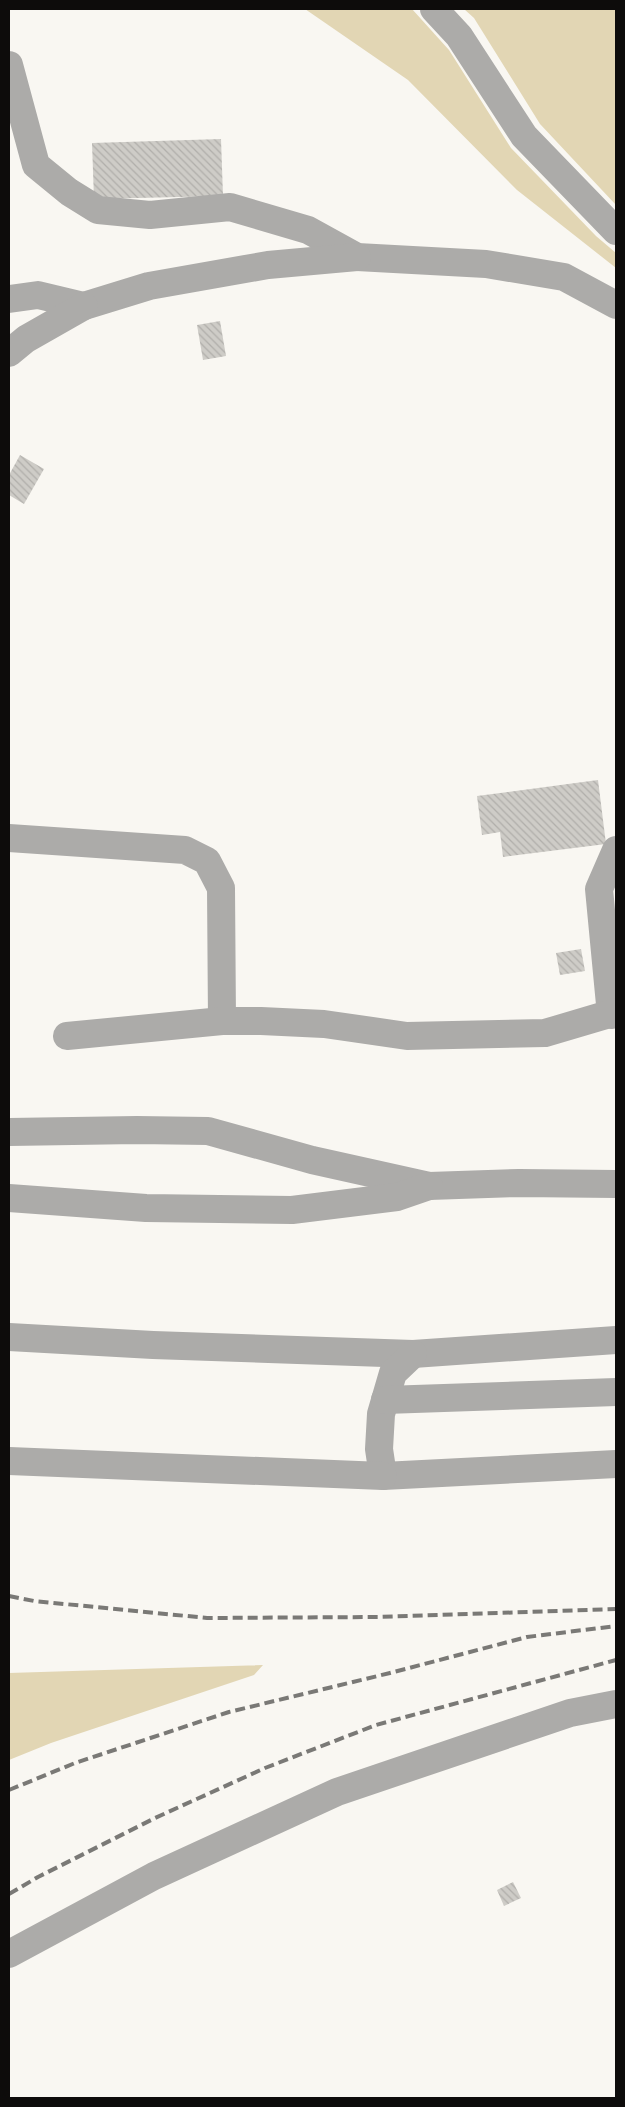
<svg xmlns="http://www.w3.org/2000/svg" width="625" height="2107" font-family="'Golos Text',sans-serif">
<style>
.grass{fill:#e2d6b4}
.building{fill:url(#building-back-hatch)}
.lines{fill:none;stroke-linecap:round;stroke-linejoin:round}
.minor{stroke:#acaba9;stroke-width:28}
.rail{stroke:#7a7976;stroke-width:4;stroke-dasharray:10 5;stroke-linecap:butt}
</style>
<defs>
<pattern id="building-back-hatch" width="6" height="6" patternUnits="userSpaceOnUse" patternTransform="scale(1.25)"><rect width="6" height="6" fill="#ceccc7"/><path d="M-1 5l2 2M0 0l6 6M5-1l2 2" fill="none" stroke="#b0aeaa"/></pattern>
</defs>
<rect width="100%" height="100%" fill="#f9f7f2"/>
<g class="grass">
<polygon points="305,9 412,9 449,50 511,148 596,236 616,253 616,268 517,190 408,80"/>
<polygon points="464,9 616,9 616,205 540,124 474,18"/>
<polygon points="263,1665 254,1675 51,1743 9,1760 9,1673"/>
</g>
<g class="building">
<polygon points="221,139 223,196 94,199 92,143"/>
<polygon points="220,321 226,356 203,360 197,325"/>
<polygon points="20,455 44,469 24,504 9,495 9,475"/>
<polygon points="598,780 606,844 503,857 500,832 482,835 477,796"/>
<polygon points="581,949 585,971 560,975 556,953"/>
<polygon points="513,1882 521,1898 504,1906 497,1890"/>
</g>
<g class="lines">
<g class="minor">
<polyline points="434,9 459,36 524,136 616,231"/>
<polyline points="9,65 36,165 69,192 98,210 150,215 230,207 308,230 357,257 486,264 564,277 616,305"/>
<polyline points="9,299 38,295 84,306 149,286 268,265 357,257"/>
<polyline points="9,353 26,339 84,306"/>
<polyline points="9,838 185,850 207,861 221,888 222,1021"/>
<polyline points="611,1015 599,889 616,850"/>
<polyline points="67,1036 222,1021 261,1021 324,1024 407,1036 545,1033 616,1012"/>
<polyline points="9,1132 137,1130 208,1131 312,1160 429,1186 519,1183 616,1184"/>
<polyline points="9,1198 146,1208 292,1210 397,1197 429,1186"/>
<polyline points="9,1337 153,1345 413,1354 616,1340"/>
<polyline points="413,1354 393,1373 381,1414 379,1449 383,1476 616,1464"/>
<polyline points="385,1400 616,1392"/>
<polyline points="9,1461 383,1476"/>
<polyline points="9,1954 154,1876 337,1792 570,1713 616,1704"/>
</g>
<g class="rail">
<polyline points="9,1596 34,1601 207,1618 378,1617 616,1609"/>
<polyline points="9,1790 75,1763 229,1712 390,1673 527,1637 616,1626"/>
<polyline points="9,1894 38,1877 155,1818 265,1768 376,1725 616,1660"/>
</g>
</g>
<rect width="625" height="2107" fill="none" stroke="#0d0c0b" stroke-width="20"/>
</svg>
